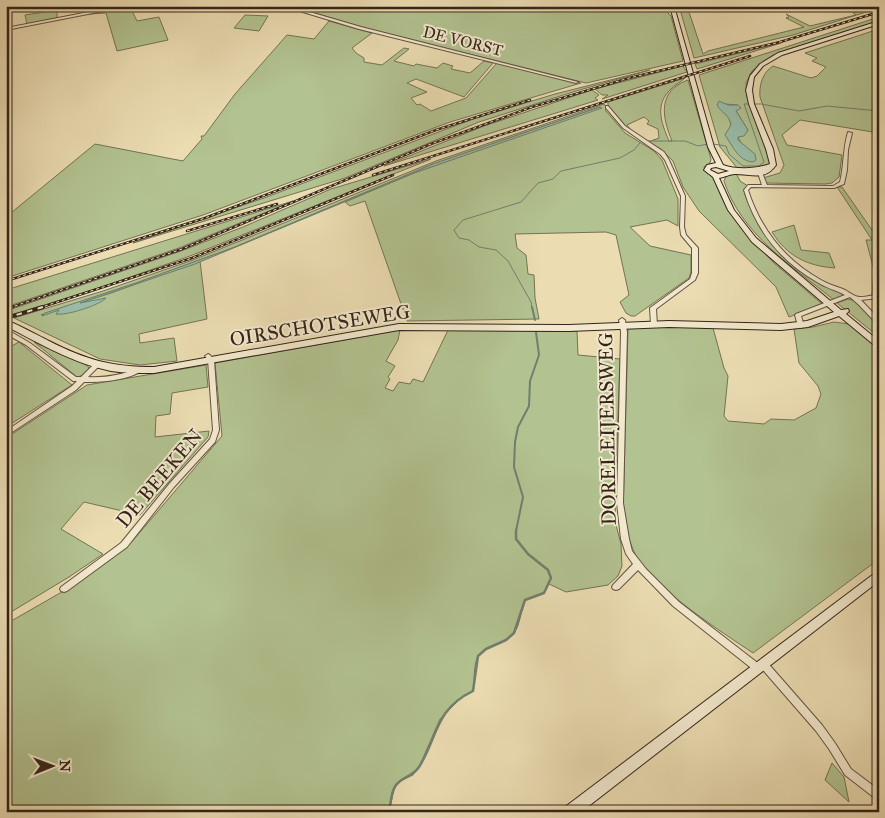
<svg xmlns="http://www.w3.org/2000/svg" width="885" height="818" font-family="'IM FELL Great Primer',serif">
<style>
.green{fill:#b2c290;stroke:#737354;fill-rule:evenodd}
.water{fill:#99bca8;stroke:#717f6f}
.lines{fill:none;stroke-linecap:round;stroke-linejoin:round}
.stream-far2{stroke:#717f6f;stroke-width:1}
.stream-far1{stroke:#717f6f;stroke-width:2}
.stream{stroke:#717f6f;stroke-width:2.5}
.street-casing{stroke:#62523f;stroke-width:2}
.secondary-casing{stroke:#342419;stroke-width:2}
.street{fill:#f2e8cd;fill-rule:evenodd}
.secondary{fill:#f2e8cd;fill-rule:evenodd}
.rail-far1-casing{stroke:#342419;stroke-width:2.5}
.rail-casing{stroke:#342419;stroke-width:4}
.rail-far1{stroke:#f2e8cd;stroke-width:1;stroke-dasharray:3;stroke-linecap:butt}
.rail{stroke:#f2e8cd;stroke-width:2;stroke-dasharray:5.5;stroke-linecap:butt}
.labels{text-anchor:middle;dominant-baseline:central;stroke-width:4;stroke-linejoin:round;paint-order:stroke}
.far-street-label{font-size:16px;fill:#342419;stroke:#f2e8cd}
.street-label{font-size:20px;fill:#342419;stroke:#f2e8cd}
</style>
<rect width="100%" height="100%" fill="#ebdcb2"/>
<filter id="stains"><feTurbulence type="fractalNoise" baseFrequency=".004" numOctaves="4"/><feColorMatrix values="0 0 0 0 .2 0 0 0 0 .09 0 0 0 0 .02 0 0 0 .5 -.17"/></filter>
<radialGradient id="worn" r=".72"><stop offset=".6" stop-color="#630" stop-opacity="0"/><stop offset="1" stop-color="#630" stop-opacity=".3"/></radialGradient>
<g class="green">
<polygon points="291,6 664,6 666,11 671,16 683,61 586,83 365,28"/>
<polygon points="679,6 688,9 703,54 708,51 804,27 786,18 789,17 786,14 810,26 856,15 853,13 879,6 879,8 793,35 694,58"/>
<polygon points="130,7 137,21 159,17 168,40 117,51 106,13 89,14"/>
<polygon points="57,10 57,18 27,24 25,15"/>
<polygon points="245,15 268,16 259,31 234,28"/>
<path d="M879,17V21L773,55L752,71L746,83L747,97L770,161L769,165L763,168L738,169L720,147L699,75ZM725,104L738,105L740,108L736,111L748,130L738,137L741,143L733,147L728,139L731,125Z"/>
<polygon points="329,21 372,33 352,48 356,53 364,58 364,62 382,65 404,48 409,49 394,61 414,66 416,64 437,68 443,63 453,66 451,69 470,73 484,61 493,63 464,97 416,79 407,83 427,92 411,98 417,105 420,104 431,111 466,98 497,63 581,83 450,122 203,215 6,278 6,217 95,144 183,161 202,139 201,136 204,136 235,94 287,35 314,39"/>
<path d="M879,29V133L800,120L782,135L787,145L842,155L839,177L832,183L825,184L766,183L763,178L780,173L784,165L760,97C759,86 762,73 773,66L811,78L817,76L826,67L812,61L817,58L805,53Z"/>
<polygon points="781,43 697,69 695,64"/>
<polygon points="683,66 687,72 602,99 608,95 602,95 595,89"/>
<polygon points="650,70 576,91 479,122 345,178 133,243 264,198 473,119 555,94"/>
<path d="M685,78C681,82 676,84 672,88C654,104 661,122 669,141H672C662,117 657,91 688,80L711,159L710,163L704,167L705,171L714,177L722,195L757,245L774,263L822,304L789,317L776,287L699,211L683,187L673,161L661,149L648,142L659,138L658,129L647,124L649,121L644,117L627,125L630,129L624,127L608,106V102Z"/>
<polygon points="592,90 599,95 595,98 598,100 384,166 484,126"/>
<polygon points="604,104 608,109 605,110 625,133 654,151 662,160 678,199 678,226 667,220 630,227 650,246 691,255 691,272 689,278 635,316 631,316 626,313 620,302 629,295 616,235 606,232 515,234 517,248 526,255 528,274 534,275 535,298 539,319 407,321 365,201 350,206 345,202 414,173 600,107 433,164 235,247 139,282 41,315 111,293 200,261 207,319 139,334 140,343 174,338 177,361 140,365 100,359 14,318 103,291 193,260 436,161"/>
<polygon points="431,159 190,256 102,287 9,316 6,314 6,311 181,251 243,227 331,189"/>
<path d="M736,173L740,181L748,186L744,190C745,199 751,207 755,215C775,255 802,274 841,292L843,296L834,300C792,266 741,234 724,181L726,176Z"/>
<polygon points="837,187 842,187 879,240 879,295 872,295 874,270 866,240 872,240"/>
<polygon points="293,201 179,248 6,307 6,290"/>
<path d="M794,225L801,250L829,253L835,268C807,266 787,256 772,232Z"/>
<polygon points="848,299 856,301 879,325 879,337 837,303"/>
<path d="M834,322L849,324L879,349V559L753,653C720,631 660,592 639,561C630,546 626,530 623,514L628,329L633,326L713,328L724,368L728,376L724,416L728,421L764,424L771,419L794,420L816,408L821,394L818,386L799,363L794,329L813,327Z"/>
<path d="M400,330L398,340L386,361L395,366L388,377L390,379L385,388L393,391L399,382L410,384L413,379L423,382L448,330L577,331L578,355L620,359L615,501L616,525L621,544L622,566L618,576L608,585L566,592L549,584L544,593L525,600C520,610 521,624 514,633C506,645 486,643 478,656C473,666 475,680 473,691L463,696L440,719L420,765L413,775L398,782L394,789L389,812H6V624L81,581L129,545L222,436L215,363Z"/>
<polygon points="19,342 72,385 6,427 6,349"/>
<polygon points="34,342 88,366 89,370 84,375 77,377"/>
<polygon points="206,365 208,387 172,393 170,414 156,416 155,437 209,431 208,437 140,515 84,502 61,529 103,554 69,577 6,615 6,438 87,385"/>
<polygon points="832,763 844,777 849,802 825,780"/>
</g>
<g class="water">
<path d="M719,101L728,105H738L741,108L736,111L748,130L744,136L738,137V140L755,154L756,160L753,162C738,161 733,146 725,135L731,125C730,115 721,113 717,105Z"/>
<path d="M600,107L602,108L414,173L195,264L80,303L106,298C100,305 66,316 56,314L59,310L42,316L45,313L139,282L235,247L433,164Z"/>
</g>
<g class="lines">
<g class="stream-far2">
<polyline points="647,141 685,141 698,146 708,144"/>
<polyline points="713,144 726,146 729,154 743,166 759,166 764,162 744,104 761,104 799,111 827,106 879,111"/>
<polyline points="532,308 531,302 508,261 496,250 479,247 469,240 459,238 454,230 463,220 521,202 538,183 553,179 561,171 620,158 634,150 640,143"/>
</g>
<g class="stream-far1">
<polyline points="532,307 535,320"/>
<polyline points="516,531 523,497 514,467 515,442 518,427 529,406 530,381 539,355 536,332"/>
</g>
<path class="stream" d="M389,812C391,803 391,789 398,783C404,776 412,777 419,767C438,737 434,710 473,691L478,656L486,649L506,640L514,633L525,600L544,593L551,578L548,570L528,554L516,539V530"/>
<g class="street-casing">
<g id="street">
<polygon points="120,6 129,6 6,30 6,28"/>
<polygon points="283,6 289,6 361,27 578,82 576,83 359,29"/>
<polygon points="606,106 608,106 625,126 664,152 669,160 685,196 684,227 686,235 698,248 698,273 695,280 656,309 657,325 654,327 651,325 650,308 690,279 692,273 692,248 681,235 680,227 681,196 665,160 660,154 623,128 606,108"/>
<path d="M848,132L852,133L848,150L847,170L844,184L834,188L751,187L748,190C761,230 785,260 821,280C828,284 835,286 843,289C848,291 854,297 860,297C866,297 873,295 879,294V298L861,300L879,319V325L877,324L859,305L850,297L801,316L804,326L801,328L798,326L795,315L796,314L845,295C836,290 826,288 817,282C780,261 756,230 744,190L748,185H762L757,170L759,169L761,170L767,185L833,186L840,182C844,166 843,148 848,132Z"/>
<polygon points="622,318 625,320 627,332 623,503 629,539 632,551 646,569 679,602 759,664 760,661 763,660 766,661 822,725 835,743 851,769 879,790 879,800 876,799 845,775 829,749 816,731 762,669 761,671 758,672 755,671 673,606 638,570 619,589 616,590 613,589 612,587 613,585 633,564 626,554 621,539 617,503 621,332 619,320"/>
<path d="M6,329L30,343L76,377H81L94,364H96L99,366L88,377C105,378 121,375 136,369L139,371L138,373C122,381 102,382 84,382L76,390L6,436V431L72,386L77,381H73L26,345L6,334Z"/>
<polygon points="208,354 210,355 214,360 219,430 215,442 174,487 127,547 67,591 64,592 61,591 60,589 61,587 121,543 170,483 210,439 213,430 208,360 205,356"/>
</g>
</g>
<g class="secondary-casing">
<g id="secondary">
<path d="M670,6H674L714,147L723,165C737,170 756,169 770,164L766,149L749,104L746,90L750,76L760,64L778,53L879,21V24L782,55L763,66L754,77L752,90L754,104L773,149L776,165C765,181 752,174 735,174C730,174 725,177 719,178L734,210L756,238L841,310L848,309L849,311L846,314L879,341V349L839,316L808,327L781,330L669,327L569,331L399,330L154,373C140,373 125,373 111,371C73,363 40,344 6,326V320C21,326 35,334 49,341C86,360 112,367 154,367L399,324L569,325L669,321L781,324L807,321L834,312L752,242L728,210L713,177L704,170L707,165L716,163L708,147ZM716,167L729,171L718,174L710,170L711,168Z"/>
<polygon points="879,570 879,581 581,812 564,812 565,807"/>
</g>
</g>
<use href="#street" class="street"/>
<use href="#secondary" class="secondary"/>
<g class="rail-far1-casing">
<g id="rail-far1">
<polyline points="373,175 750,56"/>
<polyline points="187,231 277,204"/>
<polyline points="6,281 205,218 436,130 530,100"/>
<polyline points="9,308 182,249 431,144 532,107 629,78 780,42 879,12"/>
<polyline points="39,308 192,258 393,175"/>
</g>
</g>
<g class="rail-casing">
<g id="rail">
<polyline points="6,309 12,307"/>
<polyline points="6,318 43,307"/>
</g>
</g>
<use href="#rail-far1" class="rail-far1"/>
<use href="#rail" class="rail"/>
</g>
<g class="labels">
<g class="far-street-label">
<text transform="translate(463 41) rotate(14)">DE VORST</text>
</g>
<g class="street-label">
<text transform="translate(320 325) rotate(-9)">OIRSCHOTSEWEG</text>
<text transform="translate(607 429) rotate(-91)">DORELEIJERSWEG</text>
<text transform="translate(159 478) rotate(-50)">DE BEEKEN</text>
</g>
</g>
<rect width="885" height="818" fill="none" stroke="#ebdcb2" stroke-width="25"/>
<rect x="8" y="8" width="870" height="803" fill="none" stroke="#342419" stroke-width="2.5"/>
<rect x="12" y="12" width="860" height="793" fill="none" stroke="#342419"/>
<g transform="translate(52 766) rotate(89)" stroke="#f2e8cd" stroke-width="4" paint-order="stroke">
<path d="M0-4L9 19L0 12L-9 19Z" fill="#342419"/>
<text y="-8" font-size="14" font-weight="bold" text-anchor="middle" fill="#342419">N</text>
</g>
<rect width="100%" height="100%" filter="url(#stains)"/>
<rect width="100%" height="100%" fill="url(#worn)"/>
</svg>
